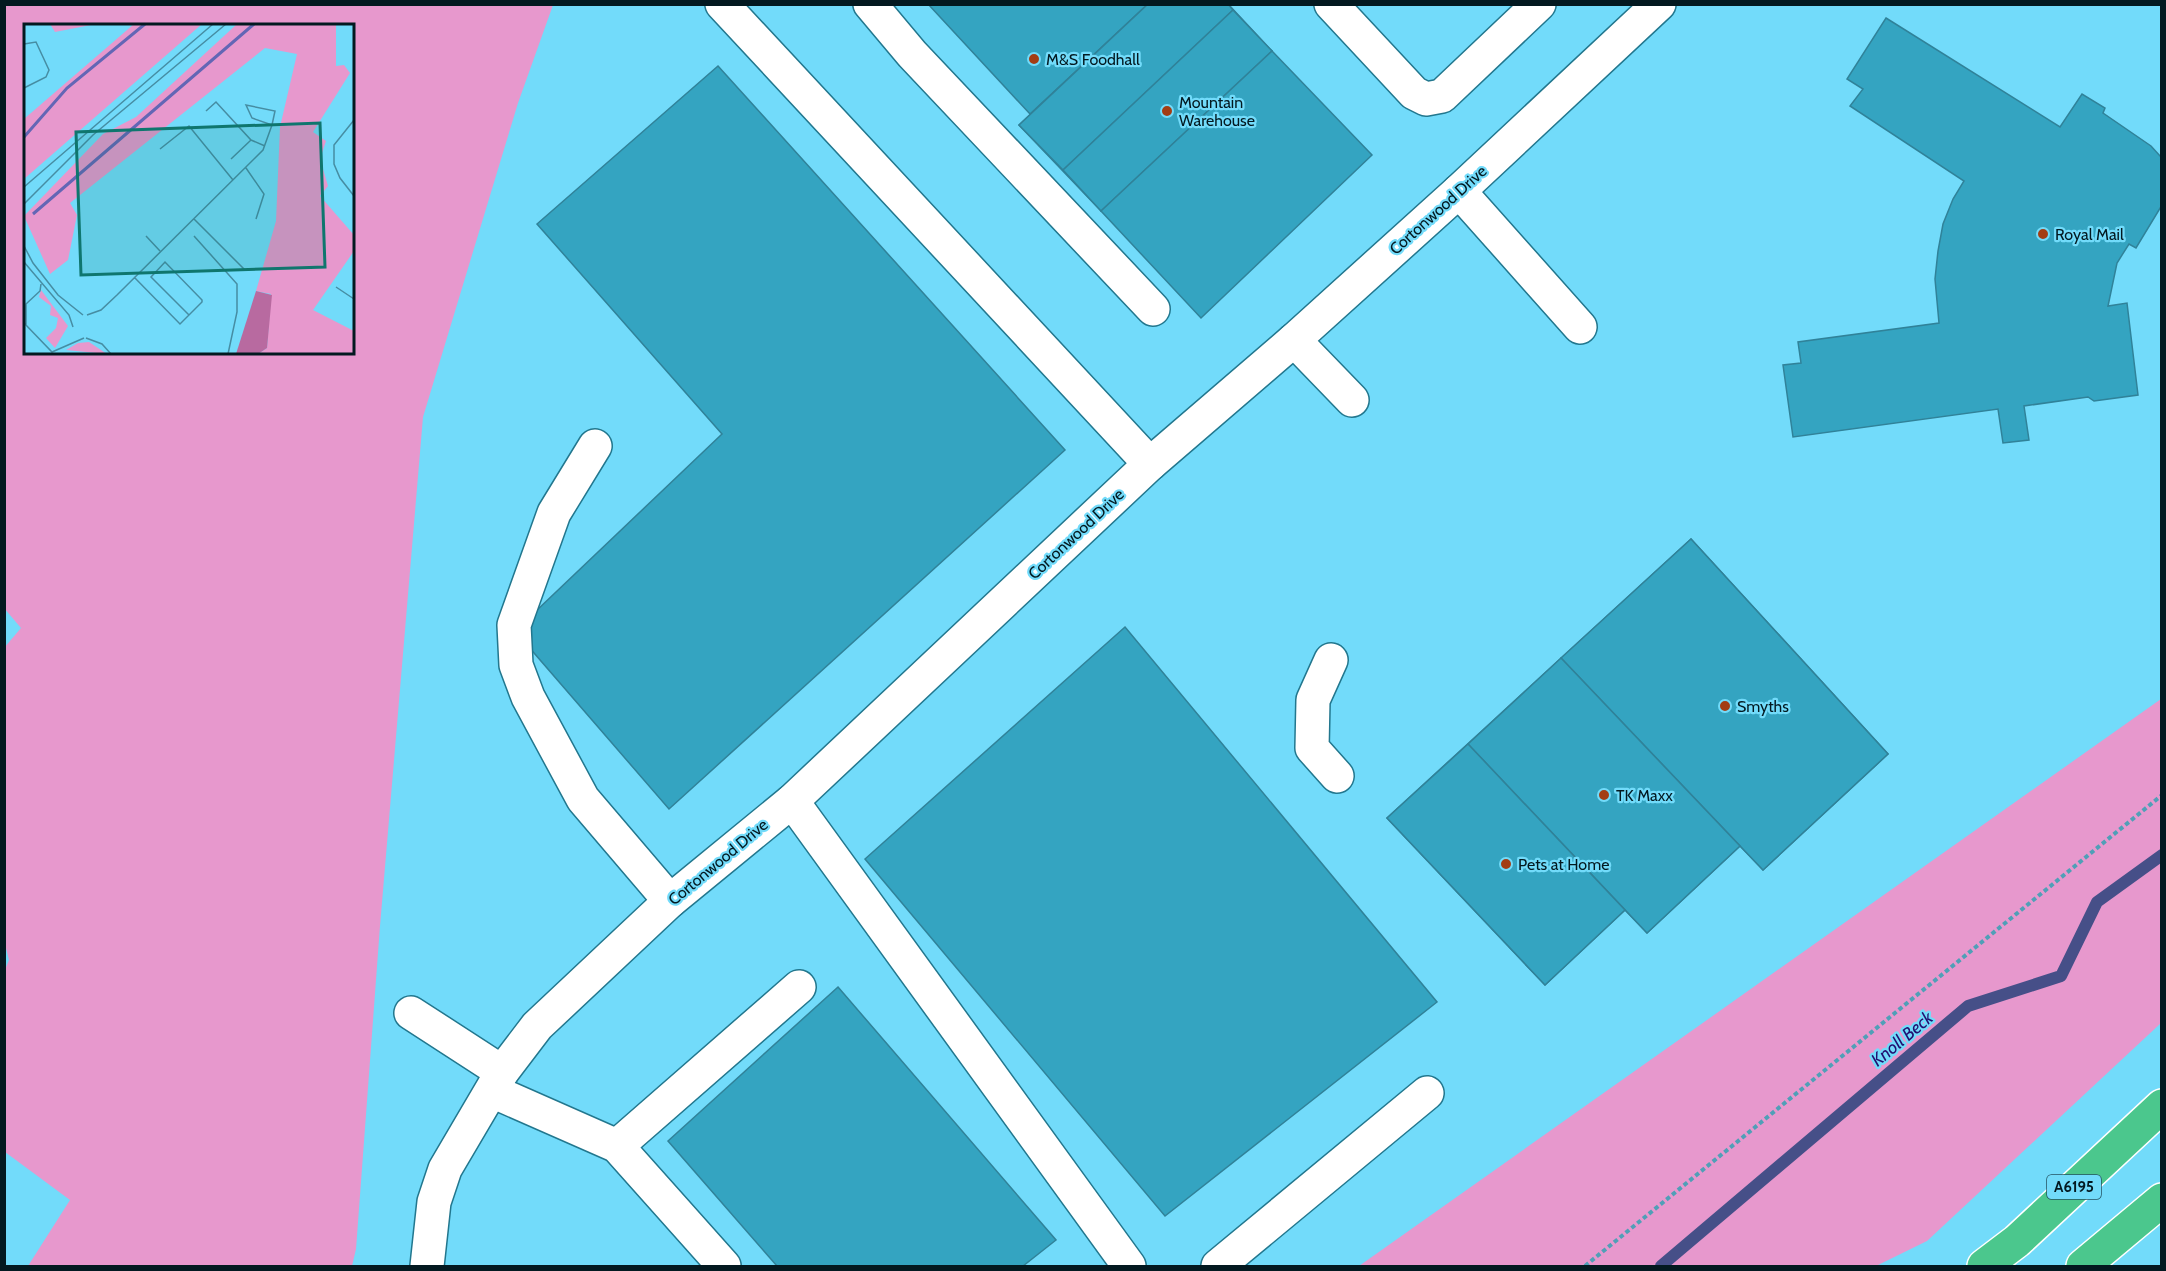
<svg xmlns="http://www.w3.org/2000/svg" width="2166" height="1271" font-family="Cabin,sans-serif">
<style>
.green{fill:#e798cd;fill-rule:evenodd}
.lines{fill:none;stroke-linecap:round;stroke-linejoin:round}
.stream{stroke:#464f88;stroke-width:12}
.building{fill:#34a4c1;stroke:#308299;stroke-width:1.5}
.minor-casing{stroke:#22778e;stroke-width:36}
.highway-casing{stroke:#fff;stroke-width:36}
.path{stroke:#509fb7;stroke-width:4;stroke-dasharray:4.5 3;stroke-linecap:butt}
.minor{stroke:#fff;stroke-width:33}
.highway{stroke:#4bc78d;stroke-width:33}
.poi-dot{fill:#a33d14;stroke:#72dbfa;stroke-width:2}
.labels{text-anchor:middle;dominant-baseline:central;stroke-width:4.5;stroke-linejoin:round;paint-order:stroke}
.shield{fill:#72dbfa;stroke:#245361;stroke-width:1.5}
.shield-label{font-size:15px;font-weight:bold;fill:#031920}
.poi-label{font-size:16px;fill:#031920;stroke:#72dbfa;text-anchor:start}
.street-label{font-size:16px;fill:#031920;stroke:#72dbfa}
.water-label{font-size:18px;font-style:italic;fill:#220f70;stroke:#72dbfa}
.inset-river{fill:none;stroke:#6366b5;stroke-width:3}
.inset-road{fill:none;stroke:#468da3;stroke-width:1.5}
.view{fill:#0f766e;fill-opacity:0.15;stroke:#0f766e;stroke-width:3}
.inset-edge{fill:none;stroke:#031920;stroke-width:3}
</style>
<rect width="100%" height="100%" fill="#72dbfa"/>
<g class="green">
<path d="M5,4L553,5L518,103L423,417L380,926L356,1249L352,1266H28L70,1200L5,1152L4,972L9,960L4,940V648L21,628L4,608ZM26,26H352V352H26Z"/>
<polygon points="2161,699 2161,1023 1927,1241 1876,1266 1359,1266"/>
</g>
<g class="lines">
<polyline class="stream" points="1661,1266 1968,1006 2061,976 2097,902 2162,855"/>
</g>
<g class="building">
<polygon points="928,4 1148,4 1030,114"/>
<polygon points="1148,4 1228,4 1272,51 1101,211 1019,125"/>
<polygon points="1148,4 1228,4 1233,10 1063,170 1019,125"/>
<polygon points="1233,10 1272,51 1101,211 1063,170"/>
<polygon points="1886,18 2060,127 2082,94 2105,108 2103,113 2151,146 2161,157 2162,205 2136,248 2129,244 2117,263 2108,306 2127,303 2138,395 2094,401 2088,397 2024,406 2029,440 2003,443 1998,409 1793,437 1783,365 1801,363 1798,342 1939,323 1935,279 1938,251 1943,224 1953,199 1964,181 1850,106 1863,89 1847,79"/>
<polygon points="1272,51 1372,155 1201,318 1101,211"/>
<polygon points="718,66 1065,450 669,809 515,631 722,434 537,224"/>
<polygon points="1691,539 1888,754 1763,870 1740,846 1647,933 1625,910 1545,985 1387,818"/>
<polygon points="1691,539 1888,754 1763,870 1561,658"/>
<polygon points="1125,627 1437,1002 1165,1216 865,859"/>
<polygon points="1561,658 1740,846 1647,933 1468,744"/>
<polygon points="1468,744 1625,910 1545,985 1387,818"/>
<polygon points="838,987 1056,1240 1023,1266 777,1266 668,1141"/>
</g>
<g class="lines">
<g class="minor-casing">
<g id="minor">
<polyline points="722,4 1150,464"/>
<polyline points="870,4 912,54 1153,309"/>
<polyline points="1331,4 1414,93 1426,99 1442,96 1539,4"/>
<polyline points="1459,191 1580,327"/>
<polyline points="1294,340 1352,400"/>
<polyline points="595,446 554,513 514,625 516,665 528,697 583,799 670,901"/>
<polyline points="1331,660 1313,700 1312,748 1337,776"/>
<polyline points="792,801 1129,1266"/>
<polyline points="411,1013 502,1072"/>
<polyline points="492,1091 617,1146 724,1266"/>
<polyline points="617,1146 799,987"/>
<polyline points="427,1266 434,1202 445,1169 502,1072 537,1026 670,901 792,801 1150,464 1294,340 1459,191 1659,4"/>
<polyline points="1218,1266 1427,1093"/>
</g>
</g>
<g class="highway-casing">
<g id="highway">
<polyline points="1984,1266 2017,1241 2162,1106"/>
<polyline points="2083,1266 2162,1200"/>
</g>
</g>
<polyline class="path" points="1585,1266 2162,795"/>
<use href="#minor" class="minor"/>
<use href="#highway" class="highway"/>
</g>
<g class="poi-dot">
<circle cx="1034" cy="59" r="6"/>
<circle cx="1167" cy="111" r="6"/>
<circle cx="2043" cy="234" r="6"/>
<circle cx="1725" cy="706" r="6"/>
<circle cx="1604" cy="795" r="6"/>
<circle cx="1506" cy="864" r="6"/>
</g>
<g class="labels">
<rect class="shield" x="2047" y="1175" width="54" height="24" rx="4.5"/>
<g class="shield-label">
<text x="2074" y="1187">A6195</text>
</g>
<g class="poi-label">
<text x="1046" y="59">M&amp;S Foodhall</text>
<text x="1179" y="102">Mountain<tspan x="1179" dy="18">Warehouse</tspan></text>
<text x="2055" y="234">Royal Mail</text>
<text x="1737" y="706">Smyths</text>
<text x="1616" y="795">TK Maxx</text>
<text x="1518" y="864">Pets at Home</text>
</g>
<g class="street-label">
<text transform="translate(1438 210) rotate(-42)">Cortonwood Drive</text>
<text transform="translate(1076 534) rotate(-43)">Cortonwood Drive</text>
<text transform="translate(718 862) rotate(-40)">Cortonwood Drive</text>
</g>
<g class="water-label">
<text transform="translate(1902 1039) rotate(-40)">Knoll Beck</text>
</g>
</g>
<g transform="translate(24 24)">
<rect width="330" height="330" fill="#72dbfa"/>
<path d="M26,0H67V1L31,8ZM110,0H178L0,155V95ZM213,0H312V42L320,41L326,49L289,108L302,117L296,135L304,162L296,172L330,211V227L289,286L330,307V330H234L243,324L247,270L232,267L252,197L256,103L273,30L241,24L46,179L53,191L44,236L26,250L0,192L79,110L112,93ZM17,266L44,302L31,324L22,314L32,304L34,294L26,291L27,282L15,273ZM65,318L83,330L42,326L54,319Z" fill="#e798cd"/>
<path d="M232,267L248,271L243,324L234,330H212Z" fill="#b86aa0"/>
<path class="inset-river" d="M0,113L43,64L121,0M9,190L230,0"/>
<path class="inset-road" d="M0,20L12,18L25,46L22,53L0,64M182,87L192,78L227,116L241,122M330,96L310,121V140L316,154L330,172M136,125L165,102L209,156M207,135L227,116M222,144L240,170L232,195M0,163L189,0M0,180L69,111L202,0M170,195L221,246M122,212L136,227M170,212L213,260V288L204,330M0,222L9,239L34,271L59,291M0,238L45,291L49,303M110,253L156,300L178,278V276L141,238L127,253L165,291M312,263L330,275M63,291L77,286L93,271L239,126L248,101L228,94L222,81L251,87L248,101M0,299L28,328L60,314M2,301V280L16,267L17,260M62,314L78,320L87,330"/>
<path class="view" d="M296,99L301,243L57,251L52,108Z"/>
<rect width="330" height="330" class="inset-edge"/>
</g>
<rect width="2166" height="1271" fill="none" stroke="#031920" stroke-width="12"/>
</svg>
